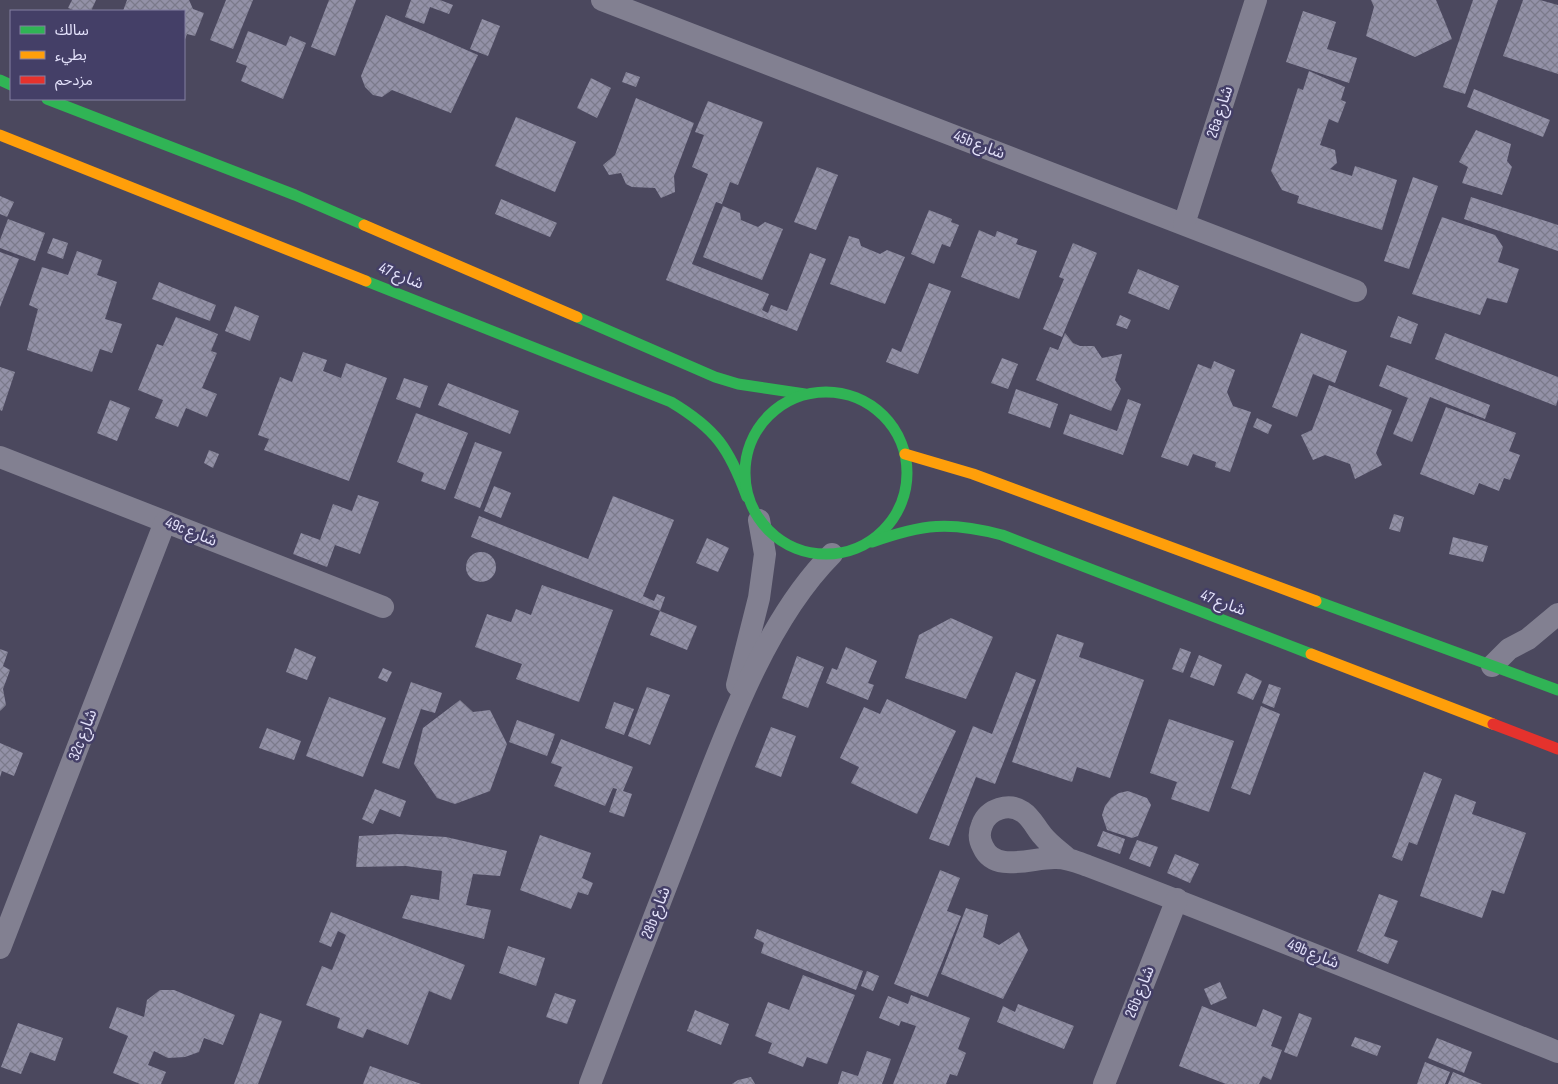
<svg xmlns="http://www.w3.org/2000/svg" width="1558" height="1084" font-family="'Sofia Sans Condensed','Noto Sans Arabic',sans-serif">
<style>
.building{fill:url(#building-cross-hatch)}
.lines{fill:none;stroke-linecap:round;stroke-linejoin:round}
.street{stroke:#828091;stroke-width:22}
.fast{stroke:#30b455;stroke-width:11}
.slow{stroke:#ff9f0a;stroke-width:11}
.jam{stroke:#e5322d;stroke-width:11}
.labels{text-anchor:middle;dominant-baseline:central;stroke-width:5;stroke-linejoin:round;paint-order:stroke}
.street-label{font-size:16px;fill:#e4e2fb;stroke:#443f67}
</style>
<defs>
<pattern id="building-cross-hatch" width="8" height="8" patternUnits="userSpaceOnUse" patternTransform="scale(1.25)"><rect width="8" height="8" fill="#9391a7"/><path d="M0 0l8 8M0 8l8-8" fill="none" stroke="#7b7a8b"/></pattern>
</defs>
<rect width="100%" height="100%" fill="#4b485e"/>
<g class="building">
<polygon points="72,0 96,0 91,11 76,11 68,8"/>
<polygon points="127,0 189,0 193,9 204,13 195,36 187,34 184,42 184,11 123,11"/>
<polygon points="226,0 253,0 233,49 210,40"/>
<polygon points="329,0 356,0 335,56 311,47"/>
<polygon points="411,0 440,0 453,5 449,14 430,7 424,24 405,17"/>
<polygon points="1371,0 1436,0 1452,39 1415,57 1366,36 1374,7"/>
<polygon points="1473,0 1498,0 1465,94 1443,87"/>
<polygon points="1523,0 1540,0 1558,5 1558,74 1503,56"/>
<polygon points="1303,11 1336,22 1327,49 1357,58 1349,83 1286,62"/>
<polygon points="386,15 478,55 451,113 392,90 382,97 373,95 365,87 361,76"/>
<polygon points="482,19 500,26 488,56 470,49"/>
<polygon points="248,31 286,46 290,36 306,43 283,99 241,81 247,66 236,62"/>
<polygon points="1309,71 1345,87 1341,100 1346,102 1338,123 1329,119 1320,145 1335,150 1337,163 1330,169 1352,176 1355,166 1397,180 1382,230 1297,203 1299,196 1282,190 1271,171 1298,88 1303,90"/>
<polygon points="626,72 640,77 636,87 622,82"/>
<polygon points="591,78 611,88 597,118 577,108"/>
<polygon points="1474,89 1550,120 1543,137 1467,107"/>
<polygon points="636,98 694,123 674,176 675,192 661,198 655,188 632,187 626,184 621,173 609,175 603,165 615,155"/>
<polygon points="708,101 763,122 738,185 730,182 722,204 716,202 692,264 769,294 762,310 768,313 771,305 787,311 810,253 826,259 797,331 666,280 708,174 692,167 704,135 695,132"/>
<polygon points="516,117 576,142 555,192 495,166"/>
<polygon points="1476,130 1511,144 1507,161 1512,167 1502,195 1462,183 1468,167 1459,162"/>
<polygon points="817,167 838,175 816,230 794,222"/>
<polygon points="1413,177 1438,186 1409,269 1384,261"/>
<polygon points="0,196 14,202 7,217 0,214"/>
<polygon points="1471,197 1558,225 1558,251 1464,219"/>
<polygon points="501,199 557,223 550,237 495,214"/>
<polygon points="723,206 740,213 741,220 758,227 765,222 783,229 762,280 703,257"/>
<polygon points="929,210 952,219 951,222 959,225 950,247 942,244 934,264 911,254"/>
<polygon points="1442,217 1495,235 1503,247 1498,262 1519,269 1507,303 1487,298 1480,315 1412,294"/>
<polygon points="8,219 45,233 35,261 0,248 0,240"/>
<polygon points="979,230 995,237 997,231 1018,239 1016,244 1037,251 1019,299 961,277"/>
<polygon points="849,236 859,239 861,246 880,254 887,250 905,257 885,304 830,284"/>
<polygon points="53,238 68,243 63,259 47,253"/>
<polygon points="1073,243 1097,253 1062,337 1043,329 1064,279 1059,277"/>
<polygon points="77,251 102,260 97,275 117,282 105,319 122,324 112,353 100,349 92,372 27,350 38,309 29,305 42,267 68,275"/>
<polygon points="0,252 19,259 0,307"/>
<polygon points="1138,269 1179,286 1169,310 1128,293"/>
<polygon points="159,282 216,305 210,321 152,299"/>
<polygon points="929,283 951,291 918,374 886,362 892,348 901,352"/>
<polygon points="235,306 259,316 250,341 225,331"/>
<polygon points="1120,315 1131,320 1127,329 1116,325"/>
<polygon points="1398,316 1418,324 1411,344 1390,337"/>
<polygon points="176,317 218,334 211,351 217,353 202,388 217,394 207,417 186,408 178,427 155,418 163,400 138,390 157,344 163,346"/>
<polygon points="1065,333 1073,343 1080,346 1094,346 1102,358 1122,354 1115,380 1121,389 1111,411 1036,380 1050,347 1058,350"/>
<polygon points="1301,333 1347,351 1335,383 1313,374 1297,417 1272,407"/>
<polygon points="1445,333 1558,377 1558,399 1556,406 1435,359"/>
<polygon points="303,352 327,360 323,371 341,378 346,363 387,378 349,481 264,450 269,439 258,435 280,377 292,382"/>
<polygon points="1002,358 1018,364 1008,389 991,383"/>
<polygon points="1214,361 1235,370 1227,392 1233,406 1251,412 1230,472 1215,467 1216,462 1193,454 1188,466 1161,457 1198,364 1211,369"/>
<polygon points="1387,365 1490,405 1485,419 1430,397 1412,442 1393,434 1408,398 1379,386"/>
<polygon points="0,367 15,372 2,411 0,410"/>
<polygon points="404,378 428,386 420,408 396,399"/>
<polygon points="448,383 519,411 510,434 438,405"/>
<polygon points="1329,385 1392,410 1376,453 1382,465 1355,479 1350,464 1325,455 1313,460 1301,435 1312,430"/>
<polygon points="1016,389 1058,404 1050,428 1008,413"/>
<polygon points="1128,399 1141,404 1123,455 1063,434 1070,414 1117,431"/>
<polygon points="110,400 130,408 117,441 97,433"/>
<polygon points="1446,407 1516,433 1509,451 1520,455 1510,480 1504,478 1499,491 1479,483 1474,495 1420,474"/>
<polygon points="416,413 468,433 445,490 421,481 424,473 397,462"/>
<polygon points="1257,418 1272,425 1268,434 1253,427"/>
<polygon points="475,442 502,452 480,508 454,498"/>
<polygon points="209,450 219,454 213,468 204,463"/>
<polygon points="494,486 511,493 501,518 484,511"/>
<polygon points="358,495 379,502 360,554 335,545 327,567 293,554 301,533 320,540 333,504 352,511"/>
<polygon points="613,496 674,520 643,596 654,601 657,594 665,597 660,611 471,537 479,516 588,559"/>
<polygon points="1394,514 1404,517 1400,532 1389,529"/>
<polygon points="1453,537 1488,546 1483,562 1449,554"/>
<polygon points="707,538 729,548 718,572 696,563"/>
<circle cx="481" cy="567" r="15"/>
<polygon points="542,585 613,610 579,702 516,679 522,664 475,647 487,614 511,622 516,609 531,615"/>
<polygon points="660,611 697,626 687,650 650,635"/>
<polygon points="951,618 993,637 966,699 905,678 919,635"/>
<polygon points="1057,634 1084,643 1079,657 1144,680 1110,778 1077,767 1072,782 1012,762"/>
<polygon points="846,647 877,661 868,683 874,685 868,700 826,683 832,668 837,670"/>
<polygon points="295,648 316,657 307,680 286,672"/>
<polygon points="1180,648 1191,652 1183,673 1172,669"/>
<polygon points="0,649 8,652 3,666 10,670 3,689 6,705 0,711"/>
<polygon points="1199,655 1222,665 1214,686 1190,677"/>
<polygon points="797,656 824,667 808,708 782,698"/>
<polygon points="383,668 392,672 387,682 378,678"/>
<polygon points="1016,672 1036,680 995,784 976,777 949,846 929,839 973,726 992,734"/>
<polygon points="1246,673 1262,681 1253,700 1237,693"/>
<polygon points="411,682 442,693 435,713 421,709 399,769 382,763"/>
<polygon points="1269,684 1281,688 1274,708 1262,703"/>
<polygon points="647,687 670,695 650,745 628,736"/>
<polygon points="329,697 386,718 363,777 306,756"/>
<polygon points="887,699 956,731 917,814 851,783 859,767 840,758 864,707 880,714"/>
<polygon points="460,700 473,712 490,710 507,744 490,791 455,804 437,798 414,764 423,728"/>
<polygon points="614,702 634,709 624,735 605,728"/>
<polygon points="1261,706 1280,714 1250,795 1231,788"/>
<polygon points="1169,719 1234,741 1209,812 1171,799 1177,782 1150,773"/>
<polygon points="517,720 555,734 547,756 509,742"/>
<polygon points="771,727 796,736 781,777 755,767"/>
<polygon points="267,728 301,741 294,760 259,748"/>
<polygon points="561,739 633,767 623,791 632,794 624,817 609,812 617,789 613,788 605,806 554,786 562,767 551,763"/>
<polygon points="0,743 23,753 14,776 2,771 0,777"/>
<polygon points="1424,772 1442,779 1417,845 1409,842 1402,861 1392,857"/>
<polygon points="375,789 406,801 400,817 380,809 373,824 362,819"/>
<polygon points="1128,791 1147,798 1151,805 1138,836 1132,838 1107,830 1102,815 1105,806 1111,798 1119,793"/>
<polygon points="1455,794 1476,802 1472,814 1526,833 1504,894 1492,890 1482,918 1420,896"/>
<polygon points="1103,831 1125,839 1120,854 1097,846"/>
<polygon points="397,834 446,837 507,851 500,876 473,874 466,905 491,910 484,939 402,918 411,895 439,900 442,871 406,866 356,867 359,836"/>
<polygon points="540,835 591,853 582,878 593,883 588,895 578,892 571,909 520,890"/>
<polygon points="1137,840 1158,847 1150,867 1129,859"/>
<polygon points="1175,854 1199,864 1190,883 1167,873"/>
<polygon points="940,870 960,878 947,911 961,916 928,997 894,984"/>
<polygon points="1379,894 1398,901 1384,936 1398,941 1388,964 1357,951"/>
<polygon points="966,908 988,915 983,937 999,945 1019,932 1028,950 1003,999 941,974"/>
<polygon points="331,912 465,965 451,1000 429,991 408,1045 367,1029 363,1038 337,1028 340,1018 306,1005 322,966 332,970 346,935 338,931 331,947 319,942"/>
<polygon points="757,929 863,971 856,990 761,953 764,943 754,938"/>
<polygon points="508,946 545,958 536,986 499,973"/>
<polygon points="867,971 879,976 873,991 861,986"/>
<polygon points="803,975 855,995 827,1064 807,1057 803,1067 768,1053 772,1043 755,1036 768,1002 789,1010"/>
<polygon points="1220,982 1227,998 1211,1005 1204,989"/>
<polygon points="160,990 174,990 235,1015 223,1045 204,1038 199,1052 185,1057 168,1058 154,1051 148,1065 166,1072 161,1084 140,1084 113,1073 128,1036 109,1028 117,1007 144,1017 147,1000"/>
<polygon points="555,993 576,1000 567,1024 546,1017"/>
<polygon points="911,995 970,1018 958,1049 966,1053 957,1076 950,1074 946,1084 893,1084 916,1026 901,1021 899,1026 879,1018 888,996 908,1004"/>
<polygon points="1018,1004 1074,1026 1064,1049 997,1022 1003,1006 1015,1012"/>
<polygon points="1202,1006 1256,1027 1263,1009 1282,1017 1271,1046 1282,1050 1271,1080 1263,1076 1259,1084 1226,1084 1179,1066"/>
<polygon points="695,1010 729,1024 721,1045 687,1031"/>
<polygon points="260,1013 282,1021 258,1084 234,1084"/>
<polygon points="1299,1013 1312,1018 1297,1057 1284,1052"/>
<polygon points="18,1023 63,1038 55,1061 30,1052 21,1074 1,1067"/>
<polygon points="1355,1037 1381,1046 1377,1056 1351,1046"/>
<polygon points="1437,1038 1472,1052 1464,1073 1428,1058"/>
<polygon points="867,1051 891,1059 882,1084 838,1084 842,1071 858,1076"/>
<polygon points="1425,1062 1450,1072 1445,1084 1417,1084"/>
<polygon points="370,1066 421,1084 363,1084"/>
<polygon points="1453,1072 1482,1084 1448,1084"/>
<polygon points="751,1077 755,1084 732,1084 738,1080"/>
</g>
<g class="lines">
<g class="street">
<polyline points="602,0 1356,291"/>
<polyline points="1184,224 1256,0"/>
<polyline points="0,457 383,607"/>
<polyline points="1492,666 1509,649 1528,639 1558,614"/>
<polyline points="737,685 759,598 765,554 759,520"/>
<path d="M1067,858C1059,851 1049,844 1042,835C1036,828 1031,817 1023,812C1009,802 988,809 982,825C979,832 979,840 983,847C995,874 1033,857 1056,858C1068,858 1077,862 1088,866C1246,926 1402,990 1558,1052"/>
<polyline points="0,948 165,522"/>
<path d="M590,1084C622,999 655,915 688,830C723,740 763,623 832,554"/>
<polyline points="1104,1084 1177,899"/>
</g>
<g class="fast">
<polyline points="0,80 11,85"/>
<polyline points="47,99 295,195 364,225"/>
<path d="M366,281L671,402C716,429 729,448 747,497"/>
<polyline points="577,317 715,377 738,384 805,394"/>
<circle cx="826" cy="473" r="81"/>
<path d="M872,542C923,524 949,521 1002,535L1311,654"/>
<polyline points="1316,601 1558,690"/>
</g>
<g class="slow">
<polyline points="0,135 366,281"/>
<polyline points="364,225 577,317"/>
<polyline points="905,454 973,474 1316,601"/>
<polyline points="1311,654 1493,724"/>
</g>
<polyline class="jam" points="1493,724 1558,749"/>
</g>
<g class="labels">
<g class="street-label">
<text transform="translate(1220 112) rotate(-72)">26a شارع</text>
<text transform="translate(979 145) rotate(21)">45b شارع</text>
<text transform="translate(401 276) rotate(22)">شارع 47</text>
<text transform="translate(191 532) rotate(22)">49c شارع</text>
<text transform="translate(1223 603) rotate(21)">شارع 47</text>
<text transform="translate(83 735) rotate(-69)">32c شارع</text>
<text transform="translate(656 913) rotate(-69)">28b شارع</text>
<text transform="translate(1313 954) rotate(22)">49b شارع</text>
<text transform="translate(1140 992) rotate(-68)">26b شارع</text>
</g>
</g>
<rect x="10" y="10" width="175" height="90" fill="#443f67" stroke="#8480a2"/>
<rect x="20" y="26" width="25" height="8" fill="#30b455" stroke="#8480a2"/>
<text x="55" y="35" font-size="15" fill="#e4e2fb">سالك</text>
<rect x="20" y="51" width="25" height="8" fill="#ff9f0a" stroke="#8480a2"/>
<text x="55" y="60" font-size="15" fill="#e4e2fb">بطيء</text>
<rect x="20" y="76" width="25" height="8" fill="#e5322d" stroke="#8480a2"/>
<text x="55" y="85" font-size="15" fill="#e4e2fb">مزدحم</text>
</svg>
